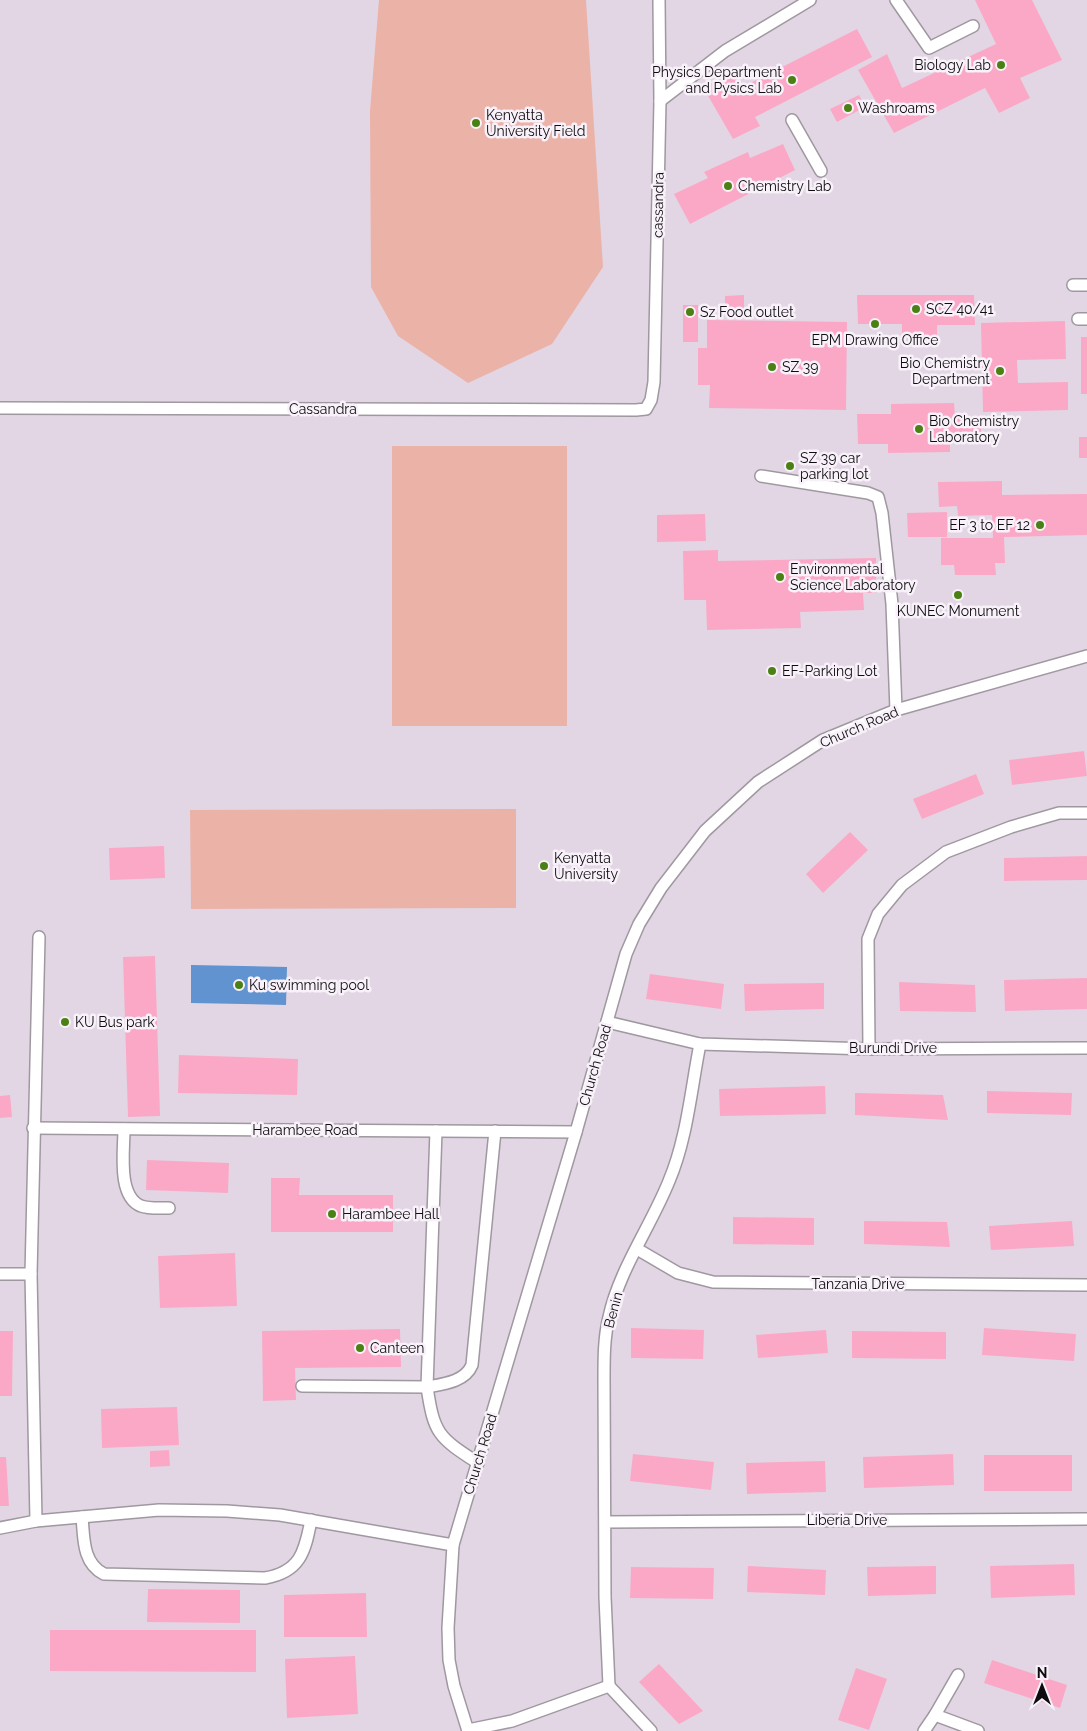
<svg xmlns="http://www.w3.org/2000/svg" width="1087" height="1731" font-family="Raleway,sans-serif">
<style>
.built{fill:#e2d6e4}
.green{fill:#ebb2a8}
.water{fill:#6093cf}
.building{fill:#fba8c7}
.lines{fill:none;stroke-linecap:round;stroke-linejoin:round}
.lane-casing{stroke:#9f98a0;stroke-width:14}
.lane{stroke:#fff;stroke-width:11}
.poi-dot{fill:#4b8015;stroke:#f8f1fa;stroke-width:2}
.labels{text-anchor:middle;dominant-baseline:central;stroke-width:5;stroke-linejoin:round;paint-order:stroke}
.poi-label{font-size:14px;fill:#0e0c0e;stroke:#f8f1fa;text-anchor:start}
.street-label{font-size:14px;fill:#0e0c0e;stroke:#f8f1fa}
</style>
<rect width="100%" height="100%" fill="#ebe4ec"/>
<rect class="built" x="0" y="0" width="1087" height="1731"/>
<g class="green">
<polygon points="379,0 586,0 603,267 552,344 468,383 398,336 371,287 370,111"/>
<rect x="392" y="446" width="175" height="280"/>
<polygon points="516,809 516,908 191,909 190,810"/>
</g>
<polygon class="water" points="191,965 287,967 286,1005 191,1003"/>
<g class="building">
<polygon points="975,0 1032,0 1062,60 1020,78 1030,98 999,113 985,88 894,133 858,70 887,54 902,88 996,44"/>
<polygon points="857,29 872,57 755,117 760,126 733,139 703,87 733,73 741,88"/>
<polygon points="859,95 865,107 837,122 830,109"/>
<polygon points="783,144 795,170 690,224 674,194 708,178 704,172 748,152 750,158"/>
<polygon points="744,295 744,308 725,309 725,296"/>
<polygon points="857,295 974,295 975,325 937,325 937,337 902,337 902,324 858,324"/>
<rect x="683" y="305" width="15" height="37"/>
<polygon points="707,320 847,322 846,410 709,408 710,385 698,385 698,348 707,348"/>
<polygon points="1065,321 1066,359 1017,360 1018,383 1068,382 1068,410 983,412 981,323"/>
<rect x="1081" y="337" width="6" height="57"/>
<polygon points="954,403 955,417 981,417 981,440 950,441 950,452 888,453 888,444 858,444 857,414 891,414 891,404"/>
<rect x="1079" y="437" width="8" height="21"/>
<polygon points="1002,481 1002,495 1087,494 1087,535 1004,537 1005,563 995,563 996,575 955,575 954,565 941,565 941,538 993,538 992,515 958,516 957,506 939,507 938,482"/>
<polygon points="947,512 947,537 908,537 907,513"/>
<polygon points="705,514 706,541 657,542 657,515"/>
<polygon points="718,550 718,561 876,558 876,593 863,593 864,610 800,612 801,628 707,630 706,600 684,600 683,551"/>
<polygon points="1084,751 1087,776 1012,785 1009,760"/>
<polygon points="976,774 984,794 922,819 913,799"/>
<polygon points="850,832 868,850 823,893 806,874"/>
<polygon points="164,846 165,878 110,880 109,848"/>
<polygon points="1087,856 1087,880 1004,881 1004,858"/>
<polygon points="155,956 160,1116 128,1117 123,957"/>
<polygon points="650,974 724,984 721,1009 646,999"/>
<polygon points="1087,978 1087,1009 1005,1011 1004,980"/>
<polygon points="899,982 975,985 976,1012 900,1011"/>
<polygon points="824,983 824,1009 745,1011 744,984"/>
<polygon points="179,1055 298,1059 297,1095 178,1093"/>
<polygon points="825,1086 826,1114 720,1116 719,1089"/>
<polygon points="987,1091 1072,1093 1071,1115 987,1113"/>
<polygon points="855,1093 943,1095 948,1120 855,1115"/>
<polygon points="10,1095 12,1117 0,1118 0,1096"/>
<polygon points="147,1160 229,1163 228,1193 146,1190"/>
<polygon points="271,1178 300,1178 299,1195 393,1195 393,1232 271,1232"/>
<polygon points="733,1217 814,1218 814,1245 733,1244"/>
<polygon points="864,1221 947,1222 950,1247 864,1244"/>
<polygon points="1072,1221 1074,1246 991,1250 989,1226"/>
<polygon points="235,1253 237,1306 160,1308 158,1256"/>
<polygon points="631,1328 704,1330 703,1359 631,1358"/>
<polygon points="984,1328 1076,1334 1074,1361 982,1355"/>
<polygon points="400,1329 401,1367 295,1368 296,1400 263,1401 262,1331"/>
<polygon points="826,1330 828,1353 758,1358 756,1335"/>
<polygon points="0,1331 13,1331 12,1396 0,1396"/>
<polygon points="852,1331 946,1332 946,1359 852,1358"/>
<polygon points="177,1407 179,1445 102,1448 101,1409"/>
<polygon points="169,1450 170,1466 150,1467 150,1451"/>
<polygon points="633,1454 714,1462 711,1490 630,1481"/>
<polygon points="953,1454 954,1485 864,1488 863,1457"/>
<rect x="984" y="1455" width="88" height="36"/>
<polygon points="0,1457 6,1457 9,1506 0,1506"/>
<polygon points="825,1461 826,1492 747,1494 746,1463"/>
<polygon points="1074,1564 1075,1595 991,1598 990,1566"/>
<polygon points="748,1566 826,1570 825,1595 747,1592"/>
<polygon points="936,1566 936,1594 868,1596 867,1567"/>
<polygon points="631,1567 714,1568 713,1599 630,1598"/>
<polygon points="148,1589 240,1590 240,1623 147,1622"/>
<polygon points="366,1593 367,1637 284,1637 284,1595"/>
<polygon points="50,1630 256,1630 256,1672 50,1671"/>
<polygon points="355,1656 358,1714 287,1718 285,1659"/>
<polygon points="992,1660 1067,1685 1060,1708 984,1683"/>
<polygon points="659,1664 703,1711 679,1724 639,1682"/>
<polygon points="856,1668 887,1679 869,1730 838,1720"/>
</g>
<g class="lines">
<g class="lane-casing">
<g id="lane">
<polyline points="896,0 929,48 973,26"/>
<polyline points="660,101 725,51 810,0"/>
<polyline points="792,120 821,171"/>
<polyline points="1073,285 1087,285"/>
<polyline points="1078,319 1087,319"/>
<polyline points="0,408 636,410 646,409 651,400 654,382 660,101 659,0"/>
<polyline points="761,476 868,493 878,497 882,513 892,604 896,710"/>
<polyline points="607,1022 700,1044 869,1049 1087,1048"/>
<polyline points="869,1049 868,939 878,914 902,885 946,852 1011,827 1059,813 1087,813"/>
<polyline points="33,1128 576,1132"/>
<path d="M124,1129C124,1151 117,1196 141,1206C149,1209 161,1208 169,1208"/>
<path d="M436,1131L427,1387C434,1434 438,1437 478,1463"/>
<polyline points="637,1249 678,1273 713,1282 1087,1285"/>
<polyline points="0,1274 31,1274"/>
<path d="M302,1386L427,1387C443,1384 465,1382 472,1365L495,1131"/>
<path d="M82,1517C84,1537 82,1563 104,1574L265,1578C300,1572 305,1552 311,1520"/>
<polyline points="36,1521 31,1274 39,937"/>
<polyline points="606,1522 1087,1519"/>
<polyline points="0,1528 36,1521 159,1510 227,1511 280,1515 453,1545"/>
<polyline points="958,1675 935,1715 978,1731"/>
<path d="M609,1686L605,1597L604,1378C604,1358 604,1337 609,1317C619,1270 651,1226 669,1181C687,1139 691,1089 700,1044"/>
<polyline points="609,1686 651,1731"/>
<polyline points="468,1730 512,1721 609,1686"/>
<polyline points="468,1731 454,1686 449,1660 448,1628 453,1545 576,1132 626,954 639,924 661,888 705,831 758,782 823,740 896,710 1087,656"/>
<polyline points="924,1731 935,1715"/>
</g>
</g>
<use href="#lane" class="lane"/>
</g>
<g class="poi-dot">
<circle cx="1001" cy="65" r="5"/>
<circle cx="792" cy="80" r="5"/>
<circle cx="848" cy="108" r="5"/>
<circle cx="476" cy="123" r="5"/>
<circle cx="728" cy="186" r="5"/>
<circle cx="916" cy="309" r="5"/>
<circle cx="690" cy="312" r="5"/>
<circle cx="875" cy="324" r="5"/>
<circle cx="772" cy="367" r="5"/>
<circle cx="1000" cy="371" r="5"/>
<circle cx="919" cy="429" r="5"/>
<circle cx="790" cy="466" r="5"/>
<circle cx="1040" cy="525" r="5"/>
<circle cx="780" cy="577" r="5"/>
<circle cx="958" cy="595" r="5"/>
<circle cx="772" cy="671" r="5"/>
<circle cx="544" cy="866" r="5"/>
<circle cx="239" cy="985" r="5"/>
<circle cx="65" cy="1022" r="5"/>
<circle cx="332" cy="1214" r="5"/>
<circle cx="360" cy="1348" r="5"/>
</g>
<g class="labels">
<g class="poi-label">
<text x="991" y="65" text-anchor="end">Biology Lab</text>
<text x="782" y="72" text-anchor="end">Physics Department<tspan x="782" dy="16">and Pysics Lab</tspan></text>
<text x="858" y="108">Washroams</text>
<text x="486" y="115">Kenyatta<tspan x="486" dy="16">University Field</tspan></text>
<text x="738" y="186">Chemistry Lab</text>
<text x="926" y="309">SCZ 40/41</text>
<text x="700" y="312">Sz Food outlet</text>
<text x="875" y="340" text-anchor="middle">EPM Drawing Office</text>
<text x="990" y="363" text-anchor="end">Bio Chemistry<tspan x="990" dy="16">Department</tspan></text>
<text x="782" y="367">SZ 39</text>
<text x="929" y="421">Bio Chemistry<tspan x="929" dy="16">Laboratory</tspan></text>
<text x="800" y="458">SZ 39 car<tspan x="800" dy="16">parking lot</tspan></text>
<text x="1030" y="525" text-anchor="end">EF 3 to EF 12</text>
<text x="790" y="569">Environmental<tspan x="790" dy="16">Science Laboratory</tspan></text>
<text x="958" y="611" text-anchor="middle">KUNEC Monument</text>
<text x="782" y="671">EF-Parking Lot</text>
<text x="554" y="858">Kenyatta<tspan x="554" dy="16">University</tspan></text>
<text x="249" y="985">Ku swimming pool</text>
<text x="75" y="1022">KU Bus park</text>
<text x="342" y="1214">Harambee Hall</text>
<text x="370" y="1348">Canteen</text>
</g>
<g class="street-label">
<text transform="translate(658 205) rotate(-89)">cassandra</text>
<text x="323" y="409">Cassandra</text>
<text transform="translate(859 727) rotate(-23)">Church Road</text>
<text x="893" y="1048">Burundi Drive</text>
<text transform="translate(595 1065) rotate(-74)">Church Road</text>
<text x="305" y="1130">Harambee Road</text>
<text x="858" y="1284">Tanzania Drive</text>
<text transform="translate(613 1310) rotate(-75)">Benin</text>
<text transform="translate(480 1454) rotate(-73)">Church Road</text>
<text x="847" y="1520">Liberia Drive</text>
</g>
</g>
<g transform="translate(1042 1686)" stroke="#f8f1fa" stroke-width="4" paint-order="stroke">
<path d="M0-4L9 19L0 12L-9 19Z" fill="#0e0c0e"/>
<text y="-8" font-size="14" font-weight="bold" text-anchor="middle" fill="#0e0c0e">N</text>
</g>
</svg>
